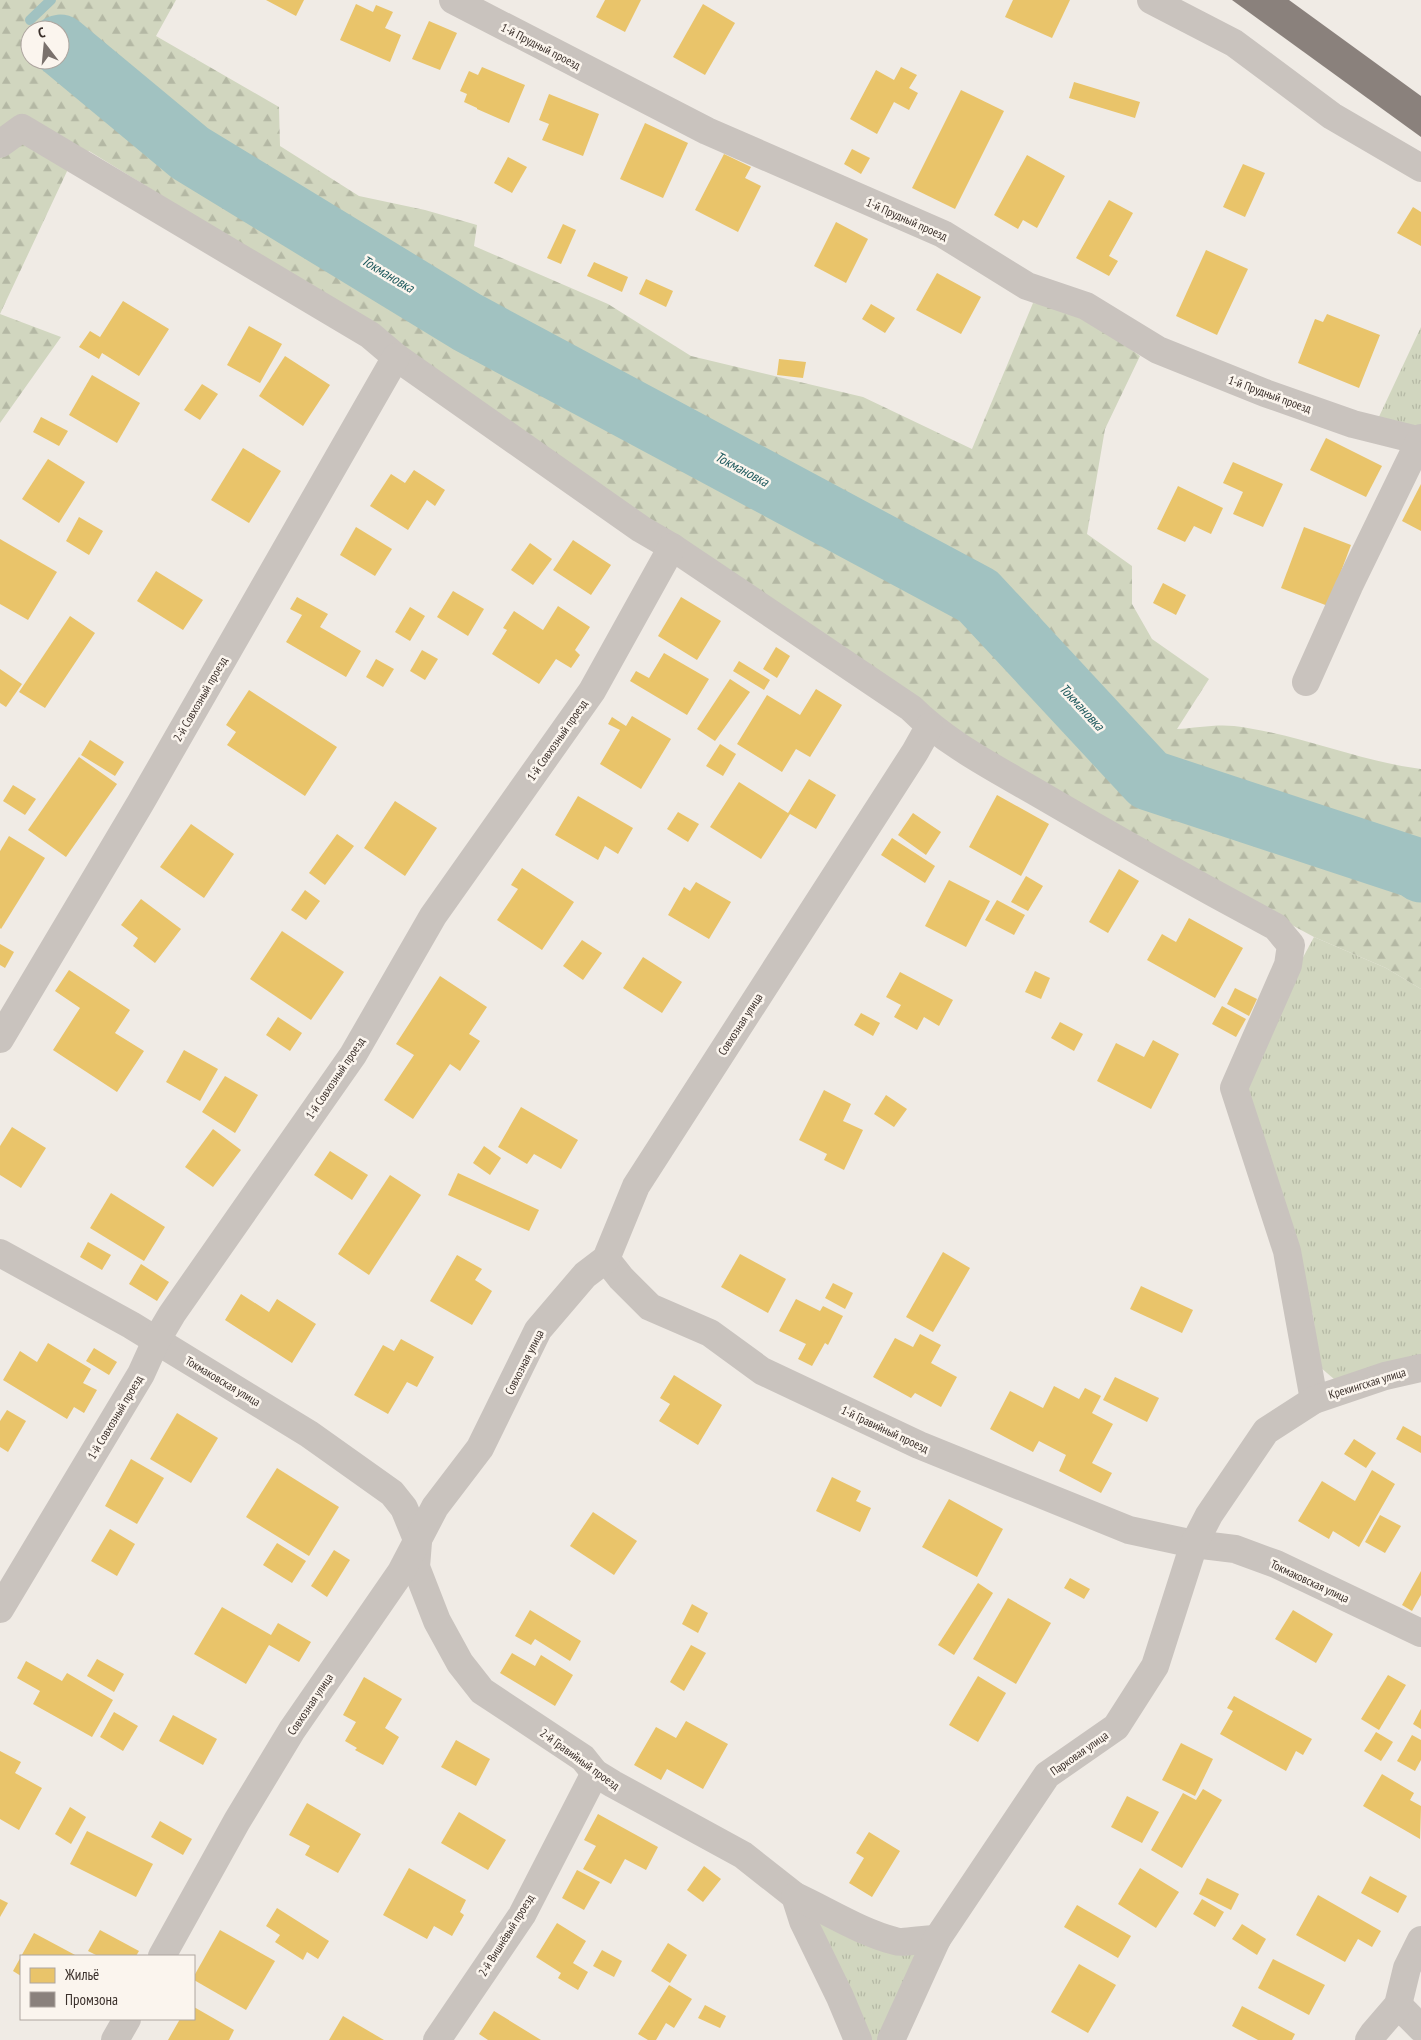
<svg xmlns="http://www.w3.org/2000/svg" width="1421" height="2040" font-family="'PT Sans Narrow',sans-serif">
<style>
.grass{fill:url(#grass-tufts)}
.forest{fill:url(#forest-firs);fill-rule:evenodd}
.homes{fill:#e9c46a}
.industry{fill:#8a817c}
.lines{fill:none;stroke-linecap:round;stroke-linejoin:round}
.stream{stroke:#a1c2c1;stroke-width:10}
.river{stroke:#a1c2c1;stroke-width:61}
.minor{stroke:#c9c3be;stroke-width:28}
.labels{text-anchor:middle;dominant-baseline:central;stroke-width:5;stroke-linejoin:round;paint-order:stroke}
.street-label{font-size:12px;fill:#3b302b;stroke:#fbf5ee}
.water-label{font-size:14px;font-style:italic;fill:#1f5a5e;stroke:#fbf5ee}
</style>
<defs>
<pattern id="grass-tufts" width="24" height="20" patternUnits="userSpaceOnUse" patternTransform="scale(1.25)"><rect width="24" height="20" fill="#d1d6bf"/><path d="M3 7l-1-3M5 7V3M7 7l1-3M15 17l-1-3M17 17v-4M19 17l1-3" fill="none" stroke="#b4b8a4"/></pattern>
<pattern id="forest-firs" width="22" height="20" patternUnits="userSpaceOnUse" patternTransform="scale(1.25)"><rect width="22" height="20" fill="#d1d6bf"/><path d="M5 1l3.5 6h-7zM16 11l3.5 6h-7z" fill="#b4b8a4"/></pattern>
</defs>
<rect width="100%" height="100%" fill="#f0ebe5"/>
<g class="grass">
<polygon points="1421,327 1421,431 1377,421"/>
<polygon points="1314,937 1386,968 1421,989 1421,1357 1334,1379 1320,1367 1313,1316 1295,1245 1247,1089 1300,963"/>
<polygon points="818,1920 920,1948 882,2040 872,2040 866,2037"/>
</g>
<path class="forest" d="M0,0H176L156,36L279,107L280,146L359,196L425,210L477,225L474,246L608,304L691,356L863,397L972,449L1033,303L1058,307L1080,313L1140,356L1105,429L1087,534L1132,566V604L1152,639L1209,679L1177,729C1195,728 1216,724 1234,726C1298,734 1358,761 1421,769V989L1386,968L1314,937L1139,843L971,740L675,541L382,331L89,151L69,167L0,314L61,337L0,423ZM30,30H60V60H30Z"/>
<g class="homes">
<polygon points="266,0 304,0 296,16"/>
<polygon points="605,0 641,0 625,32 596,17"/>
<polygon points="1013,0 1070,0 1052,38 1005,17"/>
<polygon points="356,4 373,12 376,5 393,12 385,28 401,35 390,62 340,40"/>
<polygon points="703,4 735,23 705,75 673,57"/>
<polygon points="429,21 457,33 440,70 412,59"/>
<polygon points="482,67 525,85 509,123 477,109 477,108 464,102 467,94 460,91 469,71 478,75"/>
<polygon points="901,67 917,75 909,88 918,93 909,110 894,102 877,134 850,119 876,70 894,80"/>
<polygon points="1074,82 1140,102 1135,118 1069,98"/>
<polygon points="961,90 1004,111 955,209 912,188"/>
<polygon points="549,94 599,114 583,156 542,140 549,124 539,120"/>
<polygon points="645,123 688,143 663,198 620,179"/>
<polygon points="852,149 870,158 861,174 844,164"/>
<polygon points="724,154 751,167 745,178 761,186 738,232 695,210"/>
<polygon points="1027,155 1065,176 1037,228 1023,220 1018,229 994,215"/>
<polygon points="508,157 527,167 512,193 494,183"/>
<polygon points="1243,164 1265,173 1245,217 1223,207"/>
<polygon points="1109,200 1133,213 1109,256 1118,261 1109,276 1076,258"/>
<polygon points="1413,207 1421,212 1421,246 1397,233"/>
<polygon points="836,222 868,239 846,283 814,266"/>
<polygon points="563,224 576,230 561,264 547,258"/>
<polygon points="1206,250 1248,269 1217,335 1176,316"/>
<polygon points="594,262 628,277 622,292 587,276"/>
<polygon points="937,273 981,297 961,334 916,310"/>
<polygon points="646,279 673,291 666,307 639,294"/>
<polygon points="123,301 169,329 139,376 102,353 99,359 79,347 90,331 100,337"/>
<polygon points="871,304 895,318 885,333 862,319"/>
<polygon points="1327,314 1380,335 1359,388 1298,363 1315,319 1323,322"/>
<polygon points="249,326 282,344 260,383 227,365"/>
<polygon points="285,356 330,385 303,426 259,396"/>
<polygon points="779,359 806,362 803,378 777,375"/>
<polygon points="92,375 140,403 117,443 69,415"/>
<polygon points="202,384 218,394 200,420 184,410"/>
<polygon points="41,417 68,431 59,446 33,432"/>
<polygon points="1326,438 1382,466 1366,497 1310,470"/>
<polygon points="243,448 281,471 249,523 211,500"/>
<polygon points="48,459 85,482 59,523 22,499"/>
<polygon points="1233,462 1283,484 1263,527 1233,514 1243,492 1223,483"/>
<polygon points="414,470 445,490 435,506 427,500 408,530 370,506 391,474 405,483"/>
<polygon points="1421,484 1421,531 1402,521"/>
<polygon points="1178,486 1223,508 1211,534 1194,526 1185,542 1157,529"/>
<polygon points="79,517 103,531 89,555 66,541"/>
<polygon points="356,527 392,549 375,576 340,555"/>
<polygon points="1304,527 1351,545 1328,606 1281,588"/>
<polygon points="0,539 57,572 28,620 0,604"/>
<polygon points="573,540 611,565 591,595 553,570"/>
<polygon points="530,543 552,559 533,585 511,570"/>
<polygon points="156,571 203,600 183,630 137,601"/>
<polygon points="1163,583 1186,595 1176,615 1153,603"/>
<polygon points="453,591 484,609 468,636 437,617"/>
<polygon points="297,597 328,614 320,627 361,651 346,677 286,642 302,615 290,609"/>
<polygon points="681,597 721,621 697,660 658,636"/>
<polygon points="558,606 590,627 575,650 580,655 571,668 556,659 539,684 492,654 507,630 503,628 514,611 543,630"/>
<polygon points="410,607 425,616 410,641 395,632"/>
<polygon points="70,616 95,633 45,708 19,692"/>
<polygon points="776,647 790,656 777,678 763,669"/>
<polygon points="422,650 438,659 425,680 410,671"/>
<polygon points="664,653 709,679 687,715 630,681 636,671 649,678"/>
<polygon points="376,659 394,669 383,687 366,677"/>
<polygon points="739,661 770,680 764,690 733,671"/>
<polygon points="0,669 22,684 6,707 0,703"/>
<polygon points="730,679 750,692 715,741 697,729"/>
<polygon points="816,689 842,705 810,757 796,749 782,772 737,744 767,695 800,715"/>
<polygon points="249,690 337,747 305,796 227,745 236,732 226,725"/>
<polygon points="632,716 671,739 641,789 600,764 620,730 608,724 612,717 626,726"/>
<polygon points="90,740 124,762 115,776 81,755"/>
<polygon points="720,744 736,754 723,776 706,766"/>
<polygon points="79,757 117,784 66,857 28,830"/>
<polygon points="809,779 836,795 816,829 790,814 761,859 710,827 739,782 788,813"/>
<polygon points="13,785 36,799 25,815 3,801"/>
<polygon points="997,795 1049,824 1021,876 969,847"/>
<polygon points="578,796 633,828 618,854 605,846 598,860 555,835"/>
<polygon points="395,801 437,828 405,876 364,848"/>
<polygon points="678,812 699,824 688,842 667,829"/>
<polygon points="913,813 941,832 926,855 898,835"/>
<polygon points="191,824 234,854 204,898 160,867"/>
<polygon points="337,834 354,846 325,885 309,873"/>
<polygon points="9,836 45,858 1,929 0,928 0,851"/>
<polygon points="892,838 935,866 925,883 881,855"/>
<polygon points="522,868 574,902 542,950 497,920 518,889 511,885"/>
<polygon points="1119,869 1139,881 1108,933 1089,922"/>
<polygon points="1026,876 1043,886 1028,911 1011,902"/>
<polygon points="949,880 990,901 966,947 925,926"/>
<polygon points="696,882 731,902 709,939 668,915 684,887 690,891"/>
<polygon points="305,890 320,901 306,920 291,910"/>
<polygon points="141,899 181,929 155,963 133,946 138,938 121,925"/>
<polygon points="997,900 1025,915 1014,935 985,920"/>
<polygon points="1189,918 1243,948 1215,998 1147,960 1162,934 1176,942"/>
<polygon points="282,931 344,972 311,1020 250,979"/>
<polygon points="582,940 602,953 583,980 563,966"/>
<polygon points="0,944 14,952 5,968 0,965"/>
<polygon points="643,957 682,982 662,1013 623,988"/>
<polygon points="69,970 130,1010 115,1033 144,1051 117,1092 53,1050 80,1008 55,991"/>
<polygon points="1035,971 1050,978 1041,999 1025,992"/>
<polygon points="900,972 953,1000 939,1026 924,1017 917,1030 894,1017 901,1005 886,997"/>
<polygon points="440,976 487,1007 469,1034 480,1041 460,1071 450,1064 413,1119 384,1100 414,1055 396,1044"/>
<polygon points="1235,988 1257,999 1249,1016 1227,1004"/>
<polygon points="1222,1006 1246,1019 1236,1037 1212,1024"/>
<polygon points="861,1013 880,1023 873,1036 854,1025"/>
<polygon points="278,1017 302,1033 290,1051 266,1035"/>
<polygon points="1060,1022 1083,1034 1074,1051 1051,1038"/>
<polygon points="1153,1040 1179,1054 1151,1109 1097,1081 1116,1043 1144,1057"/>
<polygon points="184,1050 218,1069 200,1101 166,1082"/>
<polygon points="225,1076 258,1095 235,1133 202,1112"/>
<polygon points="824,1090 851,1104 843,1121 863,1130 844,1170 824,1160 827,1154 799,1140"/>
<polygon points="886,1095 907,1109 894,1127 874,1114"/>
<polygon points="521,1107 578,1140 561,1169 534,1154 527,1164 498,1147"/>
<polygon points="12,1127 46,1148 21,1188 0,1175 0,1146"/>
<polygon points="213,1129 241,1150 213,1187 185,1167"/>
<polygon points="484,1146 501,1158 490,1175 473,1163"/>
<polygon points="330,1151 368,1175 352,1200 314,1175"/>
<polygon points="458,1173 539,1210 529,1231 448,1195"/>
<polygon points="390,1175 421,1195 369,1275 338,1254"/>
<polygon points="111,1193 165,1227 144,1261 90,1228"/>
<polygon points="88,1242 111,1255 102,1270 80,1257"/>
<polygon points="943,1252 970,1268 933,1332 906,1317"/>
<polygon points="740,1254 786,1279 768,1313 721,1287"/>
<polygon points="457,1255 482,1269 475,1280 492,1291 472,1325 430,1301"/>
<polygon points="141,1264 169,1282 157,1301 129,1284"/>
<polygon points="833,1283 853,1293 845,1309 825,1298"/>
<polygon points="1141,1286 1193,1310 1182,1333 1130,1309"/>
<polygon points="241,1294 269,1312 277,1299 316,1324 292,1363 225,1320"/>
<polygon points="796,1299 820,1311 823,1306 843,1316 828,1345 825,1343 812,1366 798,1359 806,1344 779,1331"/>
<polygon points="920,1334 941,1345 931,1363 957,1377 941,1407 915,1393 911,1398 873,1377 895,1338 913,1347"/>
<polygon points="401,1339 434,1357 417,1387 407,1382 388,1414 354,1395 383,1345 394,1351"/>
<polygon points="48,1343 91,1369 83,1383 97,1390 84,1413 74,1407 67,1419 3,1380 20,1351 37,1362"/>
<polygon points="94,1348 117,1362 109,1375 86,1361"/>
<polygon points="674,1375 722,1405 698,1445 659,1421 670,1404 660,1398"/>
<polygon points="1115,1377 1159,1398 1147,1422 1103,1400"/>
<polygon points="1054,1386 1079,1399 1085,1388 1101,1396 1092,1413 1113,1424 1092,1463 1112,1473 1101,1493 1059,1471 1066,1455 1039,1441 1033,1452 990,1429 1010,1391 1043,1408"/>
<polygon points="7,1410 26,1421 8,1452 0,1447 0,1421"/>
<polygon points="177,1413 218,1438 191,1483 150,1459"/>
<polygon points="1403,1426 1421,1436 1421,1453 1396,1439"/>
<polygon points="1354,1439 1376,1453 1366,1468 1344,1454"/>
<polygon points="131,1459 164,1478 137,1524 105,1506"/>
<polygon points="277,1468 339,1507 309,1556 246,1517"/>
<polygon points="1372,1470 1395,1484 1359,1547 1333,1531 1329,1539 1298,1521 1322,1481 1355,1501"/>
<polygon points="832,1477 861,1491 856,1501 871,1508 860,1532 816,1511"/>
<polygon points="949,1499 1003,1529 977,1577 922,1547"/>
<polygon points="593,1512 637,1541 614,1575 570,1546"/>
<polygon points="1380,1515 1401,1526 1385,1553 1365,1542"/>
<polygon points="110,1529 135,1544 117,1576 91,1561"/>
<polygon points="277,1543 306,1561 292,1583 263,1565"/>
<polygon points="334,1550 350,1560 327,1597 311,1586"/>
<polygon points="1421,1571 1421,1595 1412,1611 1402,1605"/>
<polygon points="1070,1578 1090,1589 1084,1599 1064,1588"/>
<polygon points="978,1583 993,1593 954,1655 938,1645"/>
<polygon points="1008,1598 1051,1623 1016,1684 973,1659"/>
<polygon points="692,1604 708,1613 698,1633 682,1624"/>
<polygon points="222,1607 271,1635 278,1623 311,1642 299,1662 269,1645 246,1684 194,1654"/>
<polygon points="530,1610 581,1641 570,1661 535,1639 531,1645 515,1636"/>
<polygon points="1293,1610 1333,1634 1316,1663 1275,1639"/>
<polygon points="691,1645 706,1653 684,1691 670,1682"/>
<polygon points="512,1653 535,1666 541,1655 573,1675 555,1706 500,1673"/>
<polygon points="97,1659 124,1674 114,1692 87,1676"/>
<polygon points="26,1661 62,1681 67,1673 113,1700 92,1737 33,1704 40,1691 17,1678"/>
<polygon points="1388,1675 1406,1685 1379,1730 1361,1719"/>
<polygon points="978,1676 1006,1693 978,1742 949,1725"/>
<polygon points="364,1677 402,1699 385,1728 399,1737 383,1765 355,1750 357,1748 345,1741 356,1722 343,1715"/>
<polygon points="1234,1696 1312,1739 1303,1755 1296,1751 1286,1771 1220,1734 1233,1711 1227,1708"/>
<polygon points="1421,1709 1421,1729 1413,1724"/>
<polygon points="114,1712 138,1726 123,1751 100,1737"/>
<polygon points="173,1715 217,1739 203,1765 159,1741"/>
<polygon points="686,1721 728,1744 703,1789 667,1769 661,1780 634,1765 656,1727 676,1738"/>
<polygon points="1376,1732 1393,1742 1381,1761 1364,1751"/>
<polygon points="1412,1735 1421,1740 1421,1760 1415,1771 1397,1761"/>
<polygon points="456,1740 490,1759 476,1786 441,1767"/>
<polygon points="1181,1743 1213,1759 1195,1796 1162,1780"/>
<polygon points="0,1751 21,1762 15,1773 42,1788 19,1830 0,1819"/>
<polygon points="1382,1774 1414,1793 1410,1800 1421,1806 1420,1839 1363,1806"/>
<polygon points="1203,1789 1222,1800 1182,1868 1151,1850 1183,1793 1196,1800"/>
<polygon points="1127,1796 1159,1812 1142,1843 1111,1827"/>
<polygon points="307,1803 361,1834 338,1873 305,1855 310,1846 289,1835"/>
<polygon points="70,1807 86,1817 71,1844 55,1834"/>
<polygon points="459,1812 506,1840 488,1870 441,1843"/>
<polygon points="598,1814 658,1847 646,1870 625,1859 611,1884 583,1869 596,1846 584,1840"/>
<polygon points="160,1821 192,1839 183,1855 151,1837"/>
<polygon points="87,1831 153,1864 136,1897 70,1864"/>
<polygon points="869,1832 900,1851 872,1897 849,1883 864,1858 856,1853"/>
<polygon points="704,1866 721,1879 703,1902 687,1890"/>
<polygon points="409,1868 466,1900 460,1912 464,1915 452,1936 434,1926 427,1939 383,1915"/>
<polygon points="1140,1868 1179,1892 1156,1928 1118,1904"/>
<polygon points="577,1870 600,1882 584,1910 562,1898"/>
<polygon points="1370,1876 1407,1896 1398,1913 1361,1893"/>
<polygon points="1207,1878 1239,1894 1231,1910 1199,1894"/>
<polygon points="1318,1895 1381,1931 1372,1947 1358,1939 1345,1962 1296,1935"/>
<polygon points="0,1899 8,1903 0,1917"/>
<polygon points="1202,1899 1224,1912 1215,1927 1193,1914"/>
<polygon points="1077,1905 1131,1936 1118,1958 1064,1927"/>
<polygon points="277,1908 329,1941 318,1959 307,1952 303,1960 275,1942 280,1935 266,1926"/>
<polygon points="557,1923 586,1941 573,1963 588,1972 578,1990 558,1978 561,1973 536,1957"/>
<polygon points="1242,1924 1266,1939 1257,1955 1232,1939"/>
<polygon points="100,1930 139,1951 136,1956 98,1956 88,1951"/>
<polygon points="220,1930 275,1961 246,2010 194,1980 194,1976"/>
<polygon points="34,1933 77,1956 21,1956 21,1976 13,1971"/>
<polygon points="668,1943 687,1955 670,1983 651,1971"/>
<polygon points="602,1950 622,1961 614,1977 593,1966"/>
<polygon points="1273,1959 1325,1985 1309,2015 1258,1988"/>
<polygon points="1079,1964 1116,1985 1088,2033 1051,2012"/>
<polygon points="669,1985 692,1999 674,2028 666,2023 656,2040 648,2040 638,2034"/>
<polygon points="705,2005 726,2016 720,2028 698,2018"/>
<polygon points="1242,2006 1295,2034 1292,2040 1258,2040 1232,2026"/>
<polygon points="194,2007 234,2030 229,2040 168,2040 180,2019 194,2019"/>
<polygon points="494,2011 541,2040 488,2040 479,2034"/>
<polygon points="343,2016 384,2040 329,2040"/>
</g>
<polygon class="industry" points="1232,0 1289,0 1421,96 1421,137"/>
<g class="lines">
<polyline class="stream" points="30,20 51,0"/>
<polyline class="river" points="60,45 190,153 467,322 978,596 1149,780 1416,868 1421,872"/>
<g class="minor">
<polyline points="453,0 707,131 943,234 1027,286 1086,306 1158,350 1265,393 1353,424 1421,441"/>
<polyline points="1151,0 1234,43 1332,116 1421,168"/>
<path d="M0,144L22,128L370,335L396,357L641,529L672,547L911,708C946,743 991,766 1034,791C1114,838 1194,883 1276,927L1291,945L1288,965L1234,1088L1287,1251L1314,1400"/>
<polyline points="1306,682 1349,586 1421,438"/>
<polyline points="0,1039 141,802 396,357"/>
<polyline points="0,1253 131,1325 309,1434 392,1493 404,1508 418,1542 416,1567 437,1621 460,1663 482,1691 583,1758 595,1773 613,1784 743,1855 795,1896 803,1921 840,1997 858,2040"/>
<polyline points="606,1259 621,1278 650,1307 710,1333 762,1371 919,1445 1129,1530 1194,1544 1235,1549 1276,1564 1421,1633"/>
<polyline points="0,1609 141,1374 156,1341 172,1314 353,1055 433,916 592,691 672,547"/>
<path d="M795,1896C828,1911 860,1932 895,1941C904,1944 925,1938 937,1939"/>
<polyline points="162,1956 237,1821 292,1730 401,1572 435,1507 480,1448 538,1330 585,1275 606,1259 636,1186 915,752 929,727"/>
<polyline points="1398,2005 1421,2028"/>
<polyline points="115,2040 127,2019"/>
<polyline points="437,2040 522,1915 595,1773"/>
<polyline points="891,2040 937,1939 1047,1775 1116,1727 1155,1666 1194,1544 1209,1515 1266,1431 1314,1400 1385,1376 1421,1368"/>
<polyline points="1369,2040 1373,2034 1398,2005 1407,1968 1421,1940"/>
</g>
</g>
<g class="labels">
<g class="street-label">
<text transform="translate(541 46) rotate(27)">1-й Прудный проезд</text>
<text transform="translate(907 219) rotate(24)">1-й Прудный проезд</text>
<text transform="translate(1270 394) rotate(20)">1-й Прудный проезд</text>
<text transform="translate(200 699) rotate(-60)">2-й Совхозный проезд</text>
<text transform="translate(557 740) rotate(-55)">1-й Совхозный проезд</text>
<text transform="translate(740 1024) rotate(-57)">Совхозная улица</text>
<text transform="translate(335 1078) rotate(-56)">1-й Совхозный проезд</text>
<text transform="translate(524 1362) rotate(-63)">Совхозная улица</text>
<text transform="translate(223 1381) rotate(31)">Токмаковская улица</text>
<text transform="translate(1367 1383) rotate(-17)">Крекингская улица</text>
<text transform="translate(115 1417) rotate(-59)">1-й Совхозный проезд</text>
<text transform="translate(885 1429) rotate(25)">1-й Гравийный проезд</text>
<text transform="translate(1310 1581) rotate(25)">Токмаковская улица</text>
<text transform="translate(310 1704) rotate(-56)">Совхозная улица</text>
<text transform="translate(1079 1753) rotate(-35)">Парковая улица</text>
<text transform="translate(580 1759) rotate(36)">2-й Гравийный проезд</text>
<text transform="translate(506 1935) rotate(-58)">2-й Вишнёвый проезд</text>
</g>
<g class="water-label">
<text transform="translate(388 274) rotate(31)">Токмановка</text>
<text transform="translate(742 469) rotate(28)">Токмановка</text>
<text transform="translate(1082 707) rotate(47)">Токмановка</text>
</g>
</g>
<rect x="20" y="1955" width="175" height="65" fill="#fbf5ee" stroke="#aea6a0"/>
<rect x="30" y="1968" width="25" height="15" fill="#e9c46a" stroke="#aea6a0"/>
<text x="65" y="1980" font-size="15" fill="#3b302b">Жильё</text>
<rect x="30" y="1992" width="25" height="15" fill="#8a817c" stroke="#aea6a0"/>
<text x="65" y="2005" font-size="15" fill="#3b302b">Промзона</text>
<g transform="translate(45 45) rotate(344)"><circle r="24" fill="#fbf5ee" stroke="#aea6a0"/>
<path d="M0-4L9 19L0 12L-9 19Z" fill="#7a716c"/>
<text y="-8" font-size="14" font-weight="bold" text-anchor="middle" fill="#3b302b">С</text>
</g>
</svg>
